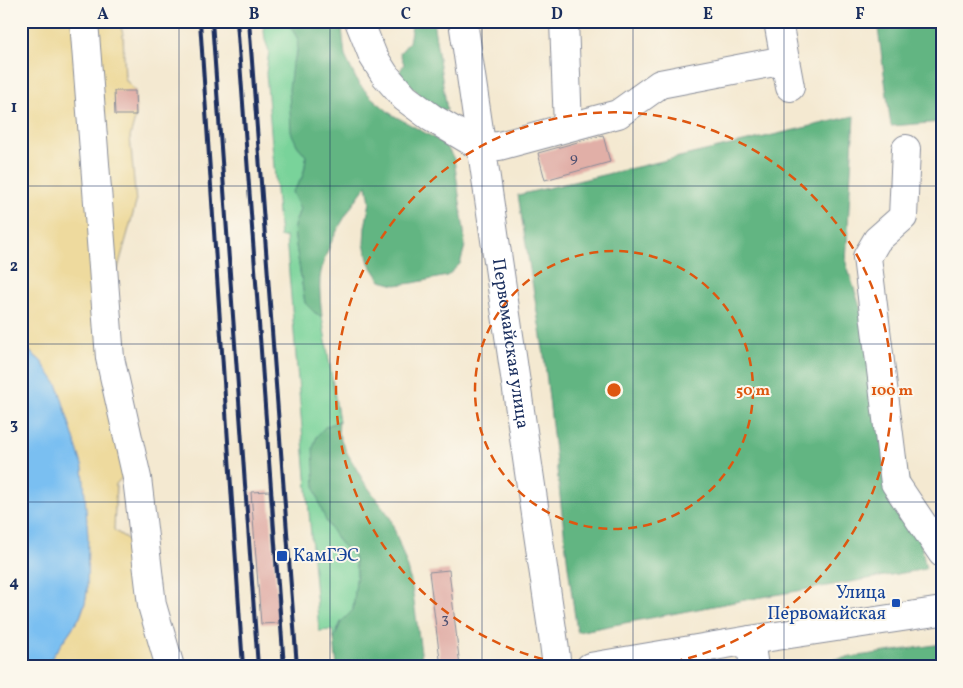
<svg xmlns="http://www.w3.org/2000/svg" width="963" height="688" font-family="Vollkorn,serif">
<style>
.green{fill:#79d39a;stroke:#4a817c}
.forest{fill:#62b582;stroke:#3e7270}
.sand{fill:#eeda9e;stroke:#84847e}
.water{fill:#7abff1;stroke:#4a77a8}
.building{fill:#e1afa7}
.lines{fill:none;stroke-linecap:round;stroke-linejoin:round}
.minor-casing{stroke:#888c98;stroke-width:30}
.major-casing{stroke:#888c98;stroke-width:30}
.minor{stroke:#fff;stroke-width:28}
.major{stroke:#fff;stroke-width:28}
.rail{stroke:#1b2f5e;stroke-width:4}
.grid{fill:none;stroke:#1b2f5e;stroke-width:1;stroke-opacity:0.55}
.ring{fill:none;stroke:#de5710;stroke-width:2.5;stroke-dasharray:9 6}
.transit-dot{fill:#1a4fb4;stroke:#fbf7ec;stroke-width:2}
.labels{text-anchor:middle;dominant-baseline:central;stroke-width:4;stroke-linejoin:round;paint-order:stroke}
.number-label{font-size:15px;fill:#4c4f70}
.street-label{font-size:18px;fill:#1b2f5e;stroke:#fbf7ec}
.transit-label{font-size:18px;fill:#164399;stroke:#fbf7ec;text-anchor:start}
.centre{fill:#de5710;stroke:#fbf7ec;stroke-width:2.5}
.ring-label{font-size:15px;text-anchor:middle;font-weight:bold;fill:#de5710;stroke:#fbf7ec;stroke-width:4;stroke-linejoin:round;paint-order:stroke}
.neatline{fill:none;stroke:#1b2f5e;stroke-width:2}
.grid-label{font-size:16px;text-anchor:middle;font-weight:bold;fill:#1b2f5e}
</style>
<rect width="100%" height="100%" fill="#fbf7ec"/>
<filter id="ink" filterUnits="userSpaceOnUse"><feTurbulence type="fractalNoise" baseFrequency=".02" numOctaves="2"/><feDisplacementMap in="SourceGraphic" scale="10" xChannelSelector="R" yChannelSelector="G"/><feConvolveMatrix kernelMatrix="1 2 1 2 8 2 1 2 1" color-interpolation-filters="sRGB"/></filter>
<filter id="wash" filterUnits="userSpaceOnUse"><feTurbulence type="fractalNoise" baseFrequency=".0096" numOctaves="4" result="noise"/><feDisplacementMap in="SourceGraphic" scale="20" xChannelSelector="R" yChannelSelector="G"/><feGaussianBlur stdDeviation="1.12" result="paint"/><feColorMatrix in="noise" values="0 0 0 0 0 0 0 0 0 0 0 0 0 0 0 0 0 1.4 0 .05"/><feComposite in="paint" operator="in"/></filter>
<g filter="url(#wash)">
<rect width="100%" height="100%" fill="#f4e9d1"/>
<path class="green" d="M263,21H287L298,39L297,52L292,65L297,145L306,156C305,172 303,179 292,192L300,209L294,226L295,239L305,303L314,312L322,317L339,421L325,427L340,543L354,556L357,572L353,610L341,622L334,639L332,630L319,631L286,237H280L266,73L269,51L265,40Z"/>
<g class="forest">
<path d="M287,21H338L342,28L345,56L358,83L371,97L391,114L438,140L448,149L454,159L464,231L465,246L460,264L447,276L413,283L395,285L381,281L369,263L364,244L365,227L370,202L367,185C348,209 324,248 320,278C319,291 321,305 322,317L314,312L305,303L295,239L294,226L300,209L292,192C303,179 305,173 306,156L297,145L291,132L289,89L292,65L297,53L298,39Z"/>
<polygon points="413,21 433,21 447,110 440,111 430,106 399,73 404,64 400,53 409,42"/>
<polygon points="877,21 942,21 942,122 891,126"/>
<polygon points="854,116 846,263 896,420 926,569 745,600 577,632 568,566 544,355 518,195"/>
<polygon points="339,421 338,433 346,451 364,482 390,517 405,560 412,587 423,667 337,667 334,639 341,622 353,610 357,572 354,556 340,543 326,521 321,508 315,489 313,448 317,436 325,427"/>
<polygon points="942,644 942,667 781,667"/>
</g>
<polygon class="sand" points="21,21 119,21 123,34 125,79 135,91 136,115 130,137 136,203 112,290 141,458 116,484 114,530 133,543 156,667 45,667 80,617 85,603 87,591 41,361 29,351 21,342"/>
<polygon class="water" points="21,342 29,351 41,361 58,386 83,468 88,536 87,591 85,603 80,617 45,667 21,667"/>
<g id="blocks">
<g class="building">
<polygon points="114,91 135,91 136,115 115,115"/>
<polygon points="603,135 610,162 545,180 538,153"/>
<polygon points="269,491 279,623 261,624 251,492"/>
<polygon points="449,570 460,667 441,667 429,572"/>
</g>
</g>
</g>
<g filter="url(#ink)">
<use href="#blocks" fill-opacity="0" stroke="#888c98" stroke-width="1"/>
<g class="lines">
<g class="minor-casing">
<g id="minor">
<polyline points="84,21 110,358 137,478 152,605 170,667"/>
<polyline points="359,21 373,56 385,75 405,98 432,118 481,147 499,146 618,114 660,84 785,60 778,21"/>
<polyline points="564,21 568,127"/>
<polyline points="785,60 790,87"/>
<polyline points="906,149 903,217 877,240 867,257 895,483 942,553"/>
<polyline points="750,640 754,667"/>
<polyline points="590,667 750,640 942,611"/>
</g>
</g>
<g class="major-casing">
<g id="major">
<path id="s1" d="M463,21L554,643L557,667"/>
</g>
</g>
<use href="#minor" class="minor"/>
<use href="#major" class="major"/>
<g class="rail">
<polyline points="200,21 243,667"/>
<polyline points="212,21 258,667"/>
<polyline points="237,21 284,667"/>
<polyline points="249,21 297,667"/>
</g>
</g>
</g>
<path class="grid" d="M179,21V667M330,21V667M482,21V667M633,21V667M784,21V667M21,186H942M21,344H942M21,502H942"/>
<g class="ring">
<circle cx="614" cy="390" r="139"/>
<path d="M587 667A278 278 0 1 1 641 667"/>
</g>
<g class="transit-dot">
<rect x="276" y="550" width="12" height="12" rx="2.5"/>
<rect x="891" y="598" width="10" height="10" rx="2.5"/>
</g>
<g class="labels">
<g class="number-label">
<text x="574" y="158">9</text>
<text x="445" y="619">3</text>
</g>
<g class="street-label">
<text stroke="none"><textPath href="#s1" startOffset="326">Первомайская улица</textPath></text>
</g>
<g class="transit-label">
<text x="293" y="556">КамГЭС</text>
<text x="886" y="593" text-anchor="end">Улица<tspan x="886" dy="21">Первомайская</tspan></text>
</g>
</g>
<circle cx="614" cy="390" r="8" class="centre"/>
<g class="ring-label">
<text x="753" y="395">50 m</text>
<text x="892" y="395">100 m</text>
</g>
<rect width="963" height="688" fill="none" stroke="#fbf7ec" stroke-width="55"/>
<rect x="28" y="28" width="908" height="632" class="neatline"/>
<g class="grid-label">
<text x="103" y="19">A</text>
<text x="254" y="19">B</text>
<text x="406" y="19">C</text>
<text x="557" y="19">D</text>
<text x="708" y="19">E</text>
<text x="860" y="19">F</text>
<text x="14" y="112">1</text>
<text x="14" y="271">2</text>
<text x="14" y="429">3</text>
<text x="14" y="587">4</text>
</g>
</svg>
